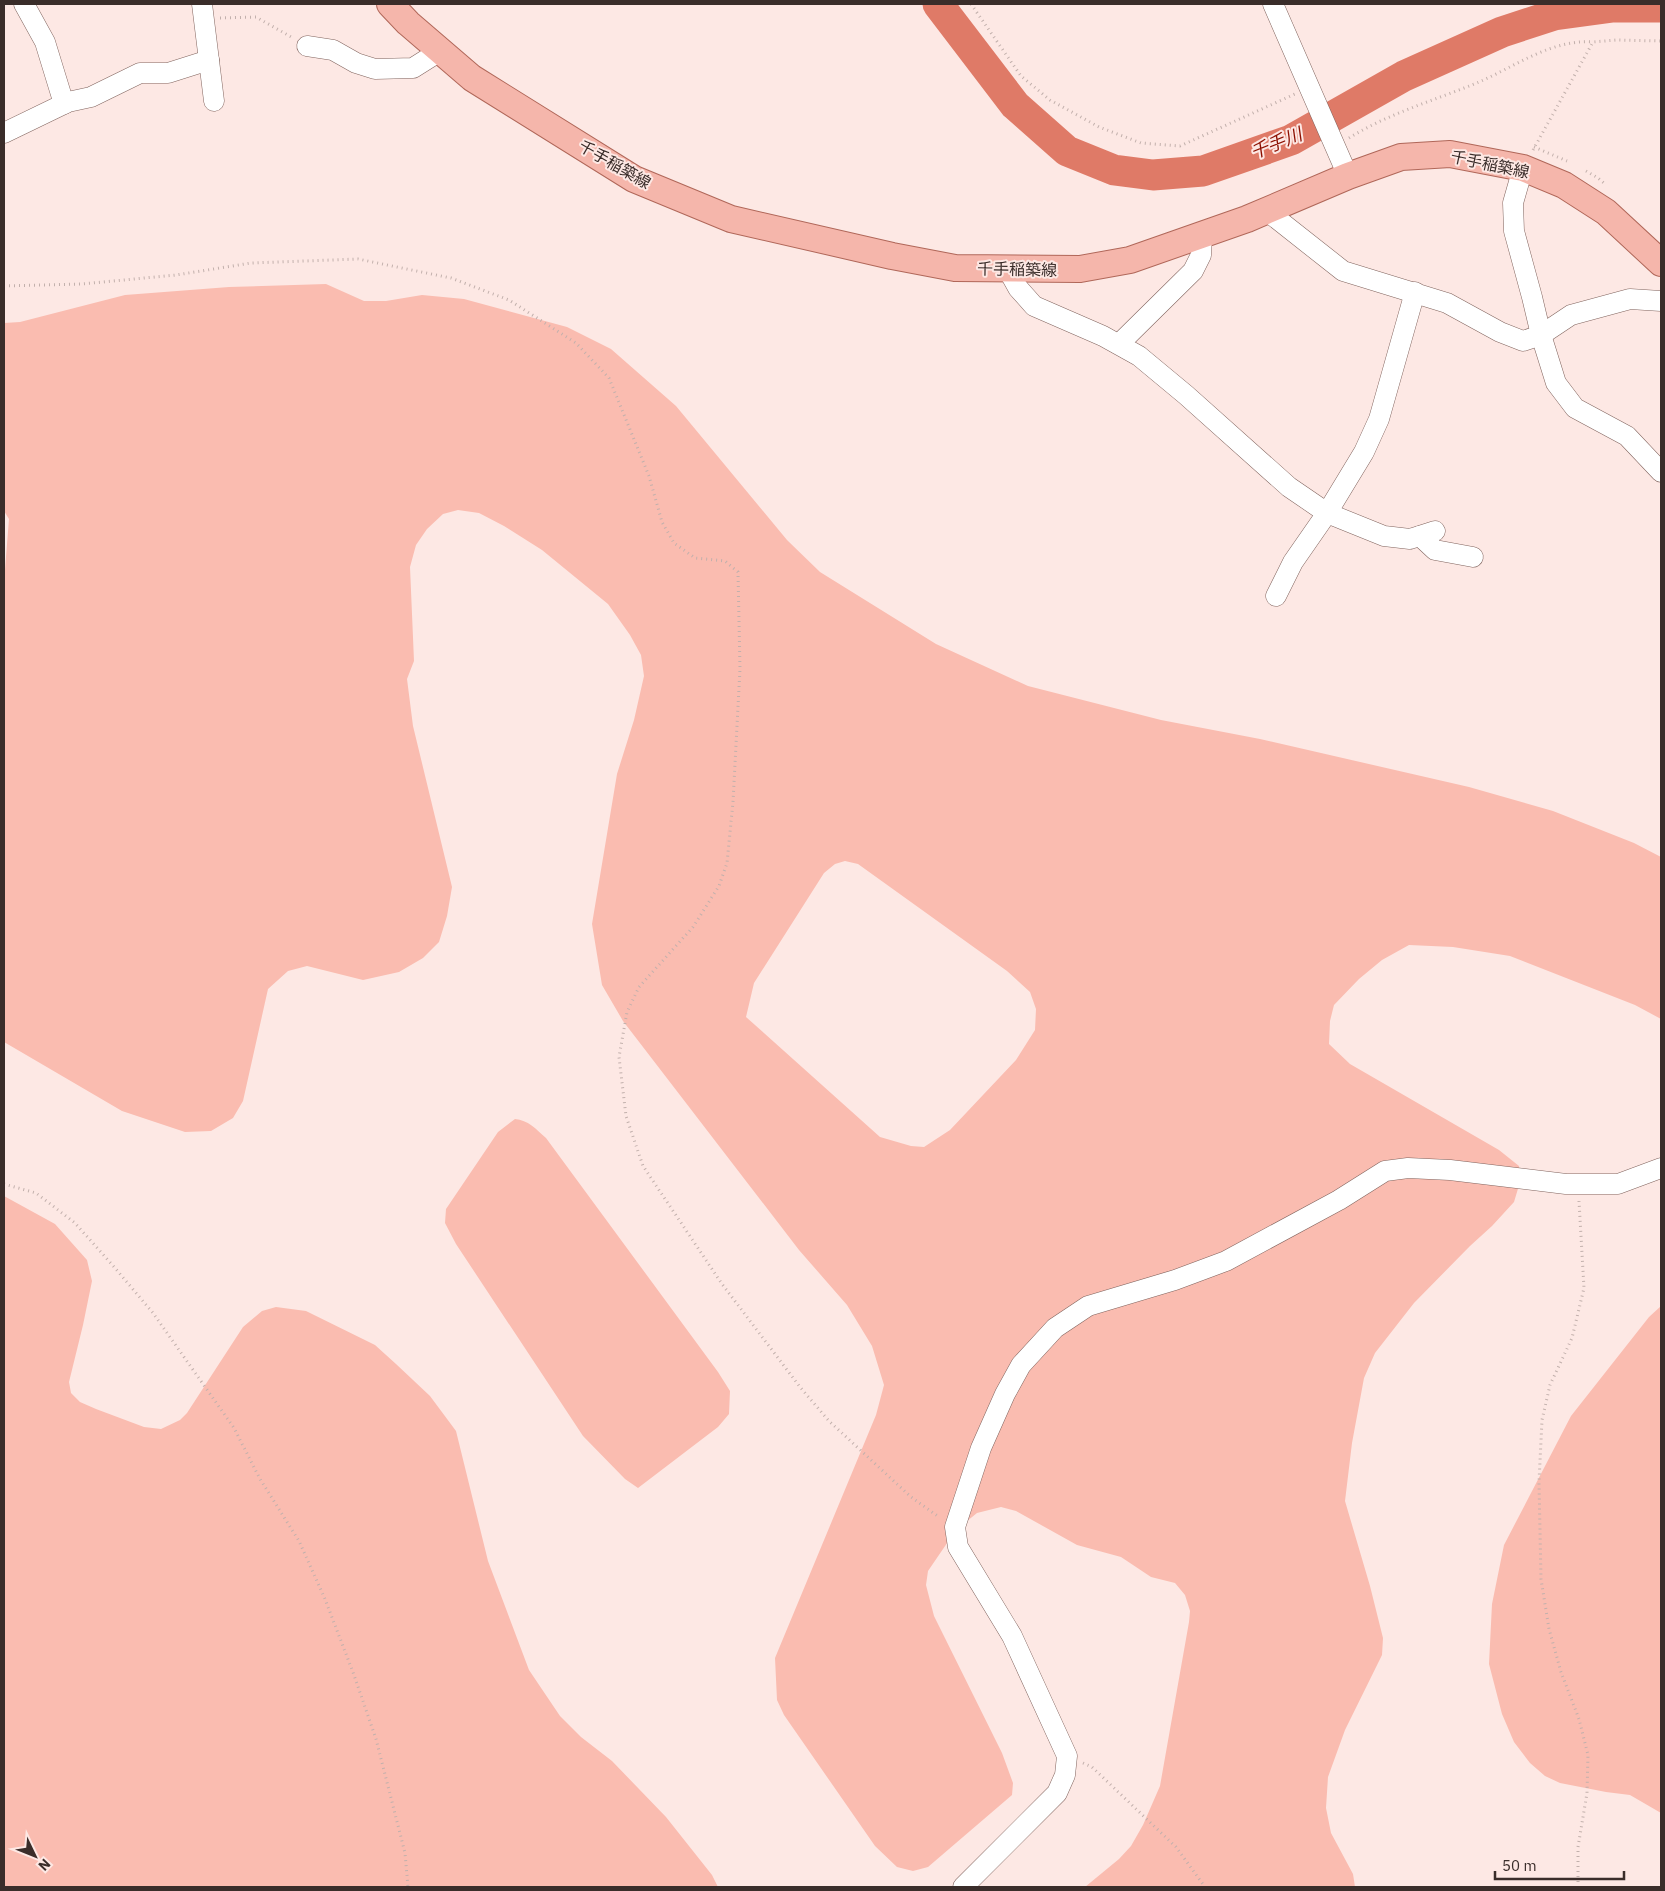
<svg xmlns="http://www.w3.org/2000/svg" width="1665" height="1891" font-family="'IBM Plex Sans','Noto Sans JP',sans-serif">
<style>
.green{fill:#fabcb0;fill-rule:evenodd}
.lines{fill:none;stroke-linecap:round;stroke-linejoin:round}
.river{stroke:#df7a67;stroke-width:31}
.minor-casing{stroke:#81645e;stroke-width:21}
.major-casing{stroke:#b06759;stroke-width:28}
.path{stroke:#c2b0ac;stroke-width:3;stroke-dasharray:1 4;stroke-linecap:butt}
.minor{stroke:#fff;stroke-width:20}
.major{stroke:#f5b6ab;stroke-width:26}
.labels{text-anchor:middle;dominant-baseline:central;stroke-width:4;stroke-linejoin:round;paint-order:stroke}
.street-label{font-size:16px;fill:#3a2d2a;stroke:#fde8e4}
.water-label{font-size:18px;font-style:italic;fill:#8c0f00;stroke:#fde8e4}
</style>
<rect width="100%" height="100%" fill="#fde8e4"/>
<g class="green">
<path d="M326,284L364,301H386L422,295L464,299L567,327L611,349L676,406L787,540L820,572L936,644L1028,686L1161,720L1260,739L1469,787L1553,811L1634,843L1661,857V1019L1635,1005L1510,956L1453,947L1409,945L1382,960L1359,979L1334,1005L1330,1021L1329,1044L1350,1064L1499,1150L1519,1166L1520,1182L1514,1202L1492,1226L1470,1246L1414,1303L1375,1353L1364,1378L1352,1443L1345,1501L1370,1586L1383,1638L1382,1655L1345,1730L1328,1777L1326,1808L1331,1833L1353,1874L1355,1887H1085L1119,1859L1131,1846L1143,1825L1160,1786L1189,1622L1190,1611L1185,1595L1175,1583L1151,1577L1121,1557L1077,1545L1016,1511L1001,1507L977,1513L956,1530L928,1571L926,1585L934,1616L1002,1753L1013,1783L1012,1795L928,1867L913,1871L897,1867L875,1846L784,1715L777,1700L775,1658L876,1415L884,1385L872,1346L847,1305L799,1250L623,1021L602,985L592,924L617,774L634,720L644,676L641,655L630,635L608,604L542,550L504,526L479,513L458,510L443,514L427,529L416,545L410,567L414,661L407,679L413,726L452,887L447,916L439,942L423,958L399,972L363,980L307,966L288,971L268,989L243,1101L233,1118L211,1131L185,1132L122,1111L4,1042V582L9,519L4,511V323L20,322L125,295L229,287ZM845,861L858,864L1007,971L1030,992L1036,1009L1035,1030L1016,1060L950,1130L924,1147L911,1146L880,1137L746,1017L754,983L824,873L835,864Z"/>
<path d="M515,1119C528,1120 536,1129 546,1138L718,1372L730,1391L729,1414L718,1427L638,1488L625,1479L583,1436L456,1244L445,1223L446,1209L498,1132Z"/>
<polygon points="4,1196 55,1224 87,1260 92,1281 83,1325 69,1382 71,1393 80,1402 96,1409 144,1427 161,1429 180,1420 187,1413 243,1327 262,1311 276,1307 306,1311 375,1345 396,1364 430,1396 456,1431 488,1561 529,1670 560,1716 581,1737 612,1761 666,1817 712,1875 718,1887 4,1887"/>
<polygon points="1661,1306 1661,1813 1630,1795 1606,1792 1560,1783 1545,1776 1530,1763 1514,1742 1502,1714 1489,1664 1492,1604 1504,1545 1571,1416 1649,1317"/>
</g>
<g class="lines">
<polyline class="river" points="938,4 1015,105 1067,151 1114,170 1153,175 1203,171 1291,140 1404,76 1502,32 1554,15 1613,7 1661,7"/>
<g class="minor-casing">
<g id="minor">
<polyline points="24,4 45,42 64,104"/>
<polyline points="202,4 214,101"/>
<polyline points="1273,4 1348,176"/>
<polyline points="307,46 333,50 356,63 375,69 413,68 440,51"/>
<polyline points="4,133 68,102 91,97 140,73 168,73 209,60"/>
<polyline points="1523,168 1513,203 1514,231 1532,297 1541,335 1556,383 1575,408 1627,436 1661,472"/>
<polyline points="1267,211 1343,271 1447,303 1500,332 1523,341 1541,335 1571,315 1630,299 1661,301"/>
<polyline points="1008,270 1018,288 1034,306 1103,336 1139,356 1186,395 1289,487 1327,513 1384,536 1410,539 1435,531"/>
<polyline points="1119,344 1193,271 1201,255 1202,235"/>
<polyline points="1420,536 1435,550 1473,557"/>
<polyline points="1276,596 1293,562 1327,513 1364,452 1379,419 1415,292"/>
<polyline points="963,1887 1057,1793 1065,1775 1067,1756 1012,1636 958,1547 955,1527 981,1448 1005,1394 1021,1365 1055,1328 1088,1306 1175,1280 1226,1261 1339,1200 1385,1171 1408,1168 1450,1170 1566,1184 1618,1184 1661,1168"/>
</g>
</g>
<g class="major-casing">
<polyline id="major" points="390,4 408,23 472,78 634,179 731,219 892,256 955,268 1080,269 1130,260 1247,219 1348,176 1401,157 1450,154 1523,168 1564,185 1606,212 1661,263"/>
</g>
<g class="path">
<polyline points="971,4 1021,76 1050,100 1099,127 1141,143 1180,146 1295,94"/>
<polyline points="220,18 256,17 293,38"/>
<path d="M1349,138C1389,113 1436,100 1479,82C1516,66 1552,39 1593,42"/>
<polyline points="1534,147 1567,161"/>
<polyline points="1533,150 1593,42 1616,40 1661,41"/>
<polyline points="1586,171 1598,178 1605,184"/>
<polyline points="4,286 82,284 176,275 251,263 358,259 451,278 509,300 576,343 609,378 649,476 662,522 674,543 695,558 725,561 738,572 740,669 733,802 727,863 719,886 693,927 639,987 627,1012 619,1057 626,1116 643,1166 722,1284 800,1387 829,1421 911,1497 939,1517"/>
<polyline points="4,1184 36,1193 75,1223 115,1268 153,1313 234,1428 260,1479 299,1541 325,1599 354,1675 376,1739 405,1853 408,1887"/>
<polyline points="1083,1763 1092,1767 1176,1847 1205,1887"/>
<polyline points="1578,1887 1578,1847 1587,1793 1588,1755 1579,1719 1561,1672 1549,1629 1541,1579 1539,1482 1542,1420 1550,1385 1572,1338 1584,1288 1579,1201"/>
</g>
<use href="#minor" class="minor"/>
<use href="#major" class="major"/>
</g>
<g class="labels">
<g class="street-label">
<text transform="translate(615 164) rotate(30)">千手稲築線</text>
<text transform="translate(1490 164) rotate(12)">千手稲築線</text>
<text transform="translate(1017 269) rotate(1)">千手稲築線</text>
</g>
<g class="water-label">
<text transform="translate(1276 143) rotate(-22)">千手川</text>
</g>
</g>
<rect width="1665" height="1891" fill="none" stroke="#3a2d2a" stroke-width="10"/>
<g transform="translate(35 1856) rotate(133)" stroke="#fde8e4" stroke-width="4" paint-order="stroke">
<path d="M0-4L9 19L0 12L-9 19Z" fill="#3a2d2a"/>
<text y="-8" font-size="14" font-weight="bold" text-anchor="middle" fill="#3a2d2a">N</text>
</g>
<path d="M1495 1871v8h129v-8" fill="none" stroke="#3a2d2a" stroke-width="2.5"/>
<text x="1502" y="1871" font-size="15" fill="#3a2d2a" stroke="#fde8e4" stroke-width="4" paint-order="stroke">50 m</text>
</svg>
